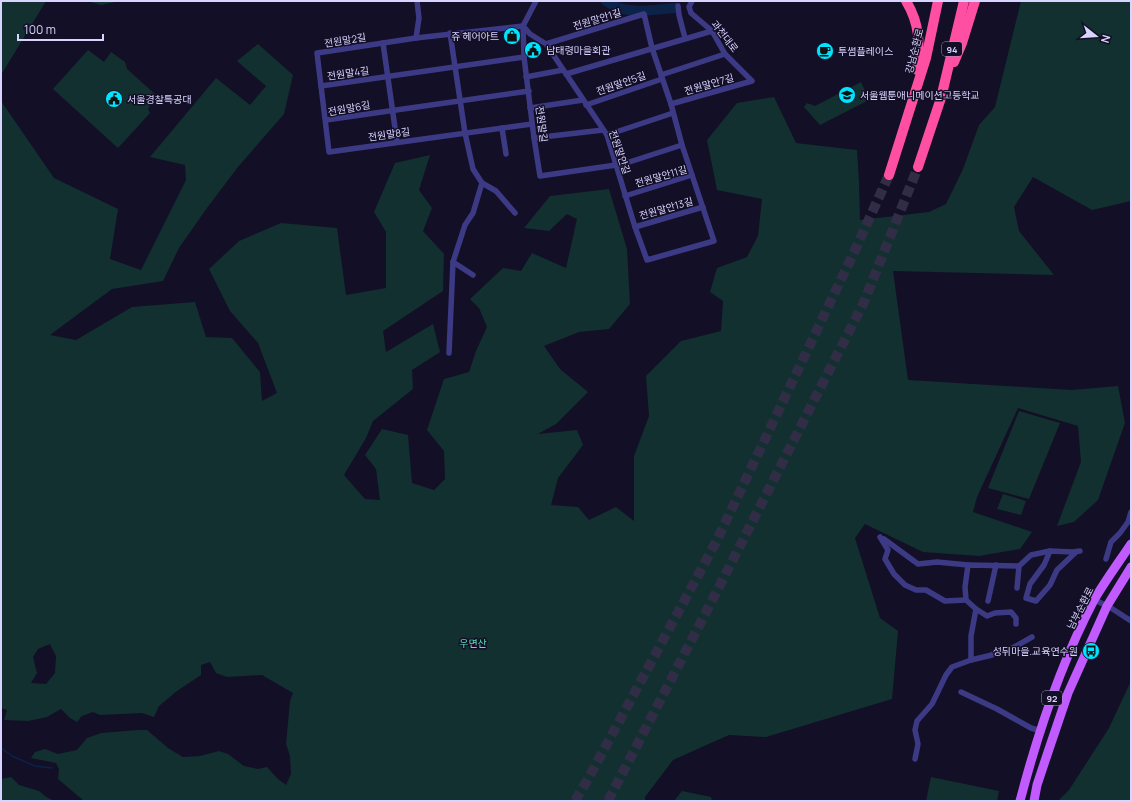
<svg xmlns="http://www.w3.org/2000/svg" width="1132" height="802" font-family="Manrope,'Noto Sans KR',sans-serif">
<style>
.green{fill:#12302f;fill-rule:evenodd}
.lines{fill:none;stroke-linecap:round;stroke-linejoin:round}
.stream{stroke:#0c2248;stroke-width:1.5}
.river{stroke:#0c2248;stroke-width:10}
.highway-tunnel{stroke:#312d47;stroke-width:10;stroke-dasharray:10 5;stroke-linecap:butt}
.street{stroke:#3d3a85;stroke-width:5.5}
.primary{stroke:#c25bff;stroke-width:9}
.highway{stroke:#ff4fa3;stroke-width:10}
.labels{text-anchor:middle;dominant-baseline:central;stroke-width:3;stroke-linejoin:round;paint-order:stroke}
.shield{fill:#130f26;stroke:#9e99be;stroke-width:1}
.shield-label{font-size:9px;font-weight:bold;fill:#d9d4ff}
.street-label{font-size:10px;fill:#d9d4ff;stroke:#130f26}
.poi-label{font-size:10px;fill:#d9d4ff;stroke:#130f26;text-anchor:start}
.park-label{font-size:10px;fill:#5fe0c0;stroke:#130f26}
</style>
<rect width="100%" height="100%" fill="#130f26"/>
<g class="green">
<polygon points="1,1 46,1 1,75"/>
<polygon points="87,1 120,1 101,5"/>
<path d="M1021,1H1131V201L1092,210L1033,177L1014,207L1019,231L1054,275L893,271L908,380L1072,390L1118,386L1125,423L1098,500L1074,522L1057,526L1081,462L1078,426L1018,408L977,497L973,512L1032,532L1020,549L979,556L923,552L865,524L855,538L880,618L898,631L892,699L766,737L729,735L673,760L645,797V801H84L58,779L59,769L56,763L31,758L35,752L45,749L58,754L77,750L87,738L101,733L138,730H147L168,748L183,757L200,756L219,751L228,754L244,766L258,769L267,767L278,779L286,785L291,774L290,756L286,744L290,701L293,693L262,675L227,677L216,673L210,662L201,665V675L177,691L159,706L154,717L142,713L100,715L93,712L82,716L77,722L70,718L61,709L47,717L28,721L4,720L7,710L1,708V101L54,178L118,209L110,259L141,270L186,180L185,165L150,157L216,78L250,105L266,86L237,61L258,44L293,75L284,114L238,167L207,208L179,248L163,281L112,289L50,335L76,340L132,307L195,302L206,337L232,338L260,372L262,401L277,393L258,343L230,311L209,269L239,241L281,223L337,228L346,295L386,288V232L374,212L395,163L430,155L419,190L432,208L423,231L444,254L443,291L383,331L386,352L433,324L440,352L412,370L413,389L373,421L366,438L344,475L365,499L380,500L376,469L365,455L382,429L408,435L412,483L434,490L445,479L444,451L427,430L444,379L469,372L476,351L487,327L479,308L470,299L503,268L521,271L532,253L566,268L577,219L567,214L549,231L524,228L550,196L609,189L627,249L630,304L609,329L579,332L544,346L560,369L588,392L556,424L538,434L577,430L583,445L558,478L551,505L578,507L589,520L616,507L634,521V456L649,416L646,376L681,341L721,331L723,301L710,292L717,268L747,257L758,236L762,199L717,190L707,140L737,103L774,97L796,143L857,150L859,182L860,220L929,212L946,204L963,169L979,125L995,107ZM50,644L56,656L55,673L46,684L31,683L37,673L33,657L38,649Z"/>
<polygon points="88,50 104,62 111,52 125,62 127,69 156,95 148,109 150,113 118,148 53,89"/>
<polygon points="861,82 869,100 820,125 804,107 807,103 815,106"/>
<polygon points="1019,411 1060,423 1029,499 988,488"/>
<polygon points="1003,494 1026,501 1021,515 997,509"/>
<polygon points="1131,681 1131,801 1058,801 1069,790 1109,728"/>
<polygon points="11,777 19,785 39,791 46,797 54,801 1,801 1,779"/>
<polygon points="931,777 999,791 997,801 926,801"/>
<polygon points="682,791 711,797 712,801 674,801"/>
</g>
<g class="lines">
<polyline class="stream" points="1,748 12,756 35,766 52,768"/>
<path class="river" d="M606,1C610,3 613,6 617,7C635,14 658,9 676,8"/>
<g class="highway-tunnel">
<polyline points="575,801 588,779 716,542 856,248 889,175"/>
<polyline points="608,801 717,591 864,302 918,167"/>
</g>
<g class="street">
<polyline points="536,1 523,26 524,57 534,138 540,176 616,165"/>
<polyline points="678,6 679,15 685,38"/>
<polyline points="523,26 530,34 546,44 607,135 635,227 647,260 714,241 682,145 671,104 652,48 644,14 546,44"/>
<polyline points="523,26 416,38 317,53 329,152 532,124"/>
<polyline points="416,38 419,18 417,1"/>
<polyline points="383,43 397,142"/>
<polyline points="566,74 712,31"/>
<polyline points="661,75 725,54"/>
<polyline points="526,77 563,70"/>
<polyline points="321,86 524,57"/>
<polyline points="671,104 752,81 725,54 712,31 691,13 689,7 692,1"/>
<polyline points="586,105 662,79"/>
<polyline points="530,108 583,100"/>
<polyline points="326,120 529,91"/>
<polyline points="502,128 506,154"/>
<polyline points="607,135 673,113"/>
<polyline points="534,138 603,130"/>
<polyline points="617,166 682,145"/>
<polyline points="482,183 496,191 515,213"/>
<polyline points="625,196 692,175"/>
<polyline points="635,227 703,207"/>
<polyline points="453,262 473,275"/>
<polyline points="449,353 453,262 465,225 473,213 482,183 473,169 465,133 450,33"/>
<polyline points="880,537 888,550 885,559 894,574 905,585 916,590 926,590 945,601 966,600"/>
<polyline points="884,539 918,564 937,562 968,565"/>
<polyline points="1050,551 1044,565 1030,584 1026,598 1036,601 1050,585 1057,570 1076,552"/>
<polyline points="1106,559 1111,542 1120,533 1128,522 1131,512"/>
<polyline points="1019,566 1031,555 1050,551 1073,552 1080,551"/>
<polyline points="1095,600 1111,608 1131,621"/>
<polyline points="988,601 996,565"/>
<polyline points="976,609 987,616 995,613 1011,612 1016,618 1016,624"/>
<polyline points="971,660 971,636 976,609 966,600 965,587 968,565 1019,566 1017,588"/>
<polyline points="961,692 997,709 1031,728 1041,731"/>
<polyline points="915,759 918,744 915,730 917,721 932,704 946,675 952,667 971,660 992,655 996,651 1009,650 1032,637"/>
</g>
<g class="primary">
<path d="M1020,801C1038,732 1061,663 1094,600C1105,581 1119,562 1131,544"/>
<polyline points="1034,801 1037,785 1047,755 1068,693 1107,606 1131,567"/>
</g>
<g class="highway">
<path d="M906,1C920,24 920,44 917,70"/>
<polyline points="954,62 962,43 975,1"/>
<polyline points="918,167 941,98 964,1"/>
<polyline points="889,175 926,58 938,1"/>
</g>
</g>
<defs>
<g id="shop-disc" transform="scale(0.9)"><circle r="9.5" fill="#00e5ff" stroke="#130f26"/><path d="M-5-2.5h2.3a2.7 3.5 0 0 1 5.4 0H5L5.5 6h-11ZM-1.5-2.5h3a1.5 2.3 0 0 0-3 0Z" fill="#111"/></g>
<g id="civic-disc" transform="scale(0.9)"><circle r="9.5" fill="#00e5ff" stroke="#130f26"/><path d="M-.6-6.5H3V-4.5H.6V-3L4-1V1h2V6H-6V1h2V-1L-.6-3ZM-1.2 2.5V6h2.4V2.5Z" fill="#111"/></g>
<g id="cafe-disc" transform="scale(0.9)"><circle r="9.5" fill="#00e5ff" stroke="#130f26"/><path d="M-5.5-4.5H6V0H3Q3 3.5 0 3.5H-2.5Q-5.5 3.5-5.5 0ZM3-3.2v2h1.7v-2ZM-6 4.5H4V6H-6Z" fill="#111"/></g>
<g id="school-disc" transform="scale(0.9)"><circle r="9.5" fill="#00e5ff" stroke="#130f26"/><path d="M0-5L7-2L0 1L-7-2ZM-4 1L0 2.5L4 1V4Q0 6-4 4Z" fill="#111"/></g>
<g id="bus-disc" transform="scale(0.9)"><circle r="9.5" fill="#00e5ff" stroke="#130f26"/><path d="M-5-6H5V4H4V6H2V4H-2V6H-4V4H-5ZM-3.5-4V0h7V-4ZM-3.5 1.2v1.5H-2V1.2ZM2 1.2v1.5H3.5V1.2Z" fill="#111"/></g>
</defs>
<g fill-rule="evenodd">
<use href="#shop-disc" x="512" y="36"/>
<use href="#civic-disc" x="533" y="50"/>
<use href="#cafe-disc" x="825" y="51"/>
<use href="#school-disc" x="847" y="95"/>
<use href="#civic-disc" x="114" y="99"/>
<use href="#bus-disc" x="1091" y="651"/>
</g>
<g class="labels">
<g class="shield">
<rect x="942" y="42" width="20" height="14" rx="3"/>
<rect x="1042" y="691" width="20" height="14" rx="3"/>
</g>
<g class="shield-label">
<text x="952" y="49">94</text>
<text x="1052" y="698">92</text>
</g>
<g class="street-label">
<text transform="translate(597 19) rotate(-17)">전원말안1길</text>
<text transform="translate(725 36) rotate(52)">과천대로</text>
<text transform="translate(345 40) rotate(-9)">전원말2길</text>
<text transform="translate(914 51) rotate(-76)">강남순환로</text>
<text transform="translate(348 73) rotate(-8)">전원말4길</text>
<text transform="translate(621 83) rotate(-19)">전원말안5길</text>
<text transform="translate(709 84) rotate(-16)">전원말안7길</text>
<text transform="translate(349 108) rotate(-10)">전원말6길</text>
<text transform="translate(542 124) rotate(83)">전원말길</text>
<text transform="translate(389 134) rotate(-8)">전원말8길</text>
<text transform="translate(620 152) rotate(71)">전원말안길</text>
<text transform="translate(661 176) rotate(-16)">전원말안11길</text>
<text transform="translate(666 208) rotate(-16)">전원말안13길</text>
<text transform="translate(1080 608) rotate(-63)">남부순환로</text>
</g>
<g class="poi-label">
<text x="499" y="36" text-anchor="end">쥬 헤어아트</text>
<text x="546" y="50">남태령마을회관</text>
<text x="838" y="51">투썸플레이스</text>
<text x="860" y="95">서울웹툰애니메이션고등학교</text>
<text x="127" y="99">서울경찰특공대</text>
<text x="1078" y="651" text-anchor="end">성뒤마을.교육연수원</text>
</g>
<g class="park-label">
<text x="473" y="643">우면산</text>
</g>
</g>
<rect width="1132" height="802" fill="none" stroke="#d9d4ff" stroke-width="4"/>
<g transform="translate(1096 36) rotate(107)" stroke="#130f26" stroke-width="3" paint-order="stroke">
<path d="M0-3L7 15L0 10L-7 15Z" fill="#d9d4ff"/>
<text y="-6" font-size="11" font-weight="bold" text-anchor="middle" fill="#d9d4ff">N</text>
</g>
<path d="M18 34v6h85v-6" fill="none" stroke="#d9d4ff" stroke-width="2"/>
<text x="24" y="34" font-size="12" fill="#d9d4ff" stroke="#130f26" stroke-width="3" paint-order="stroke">100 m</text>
</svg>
